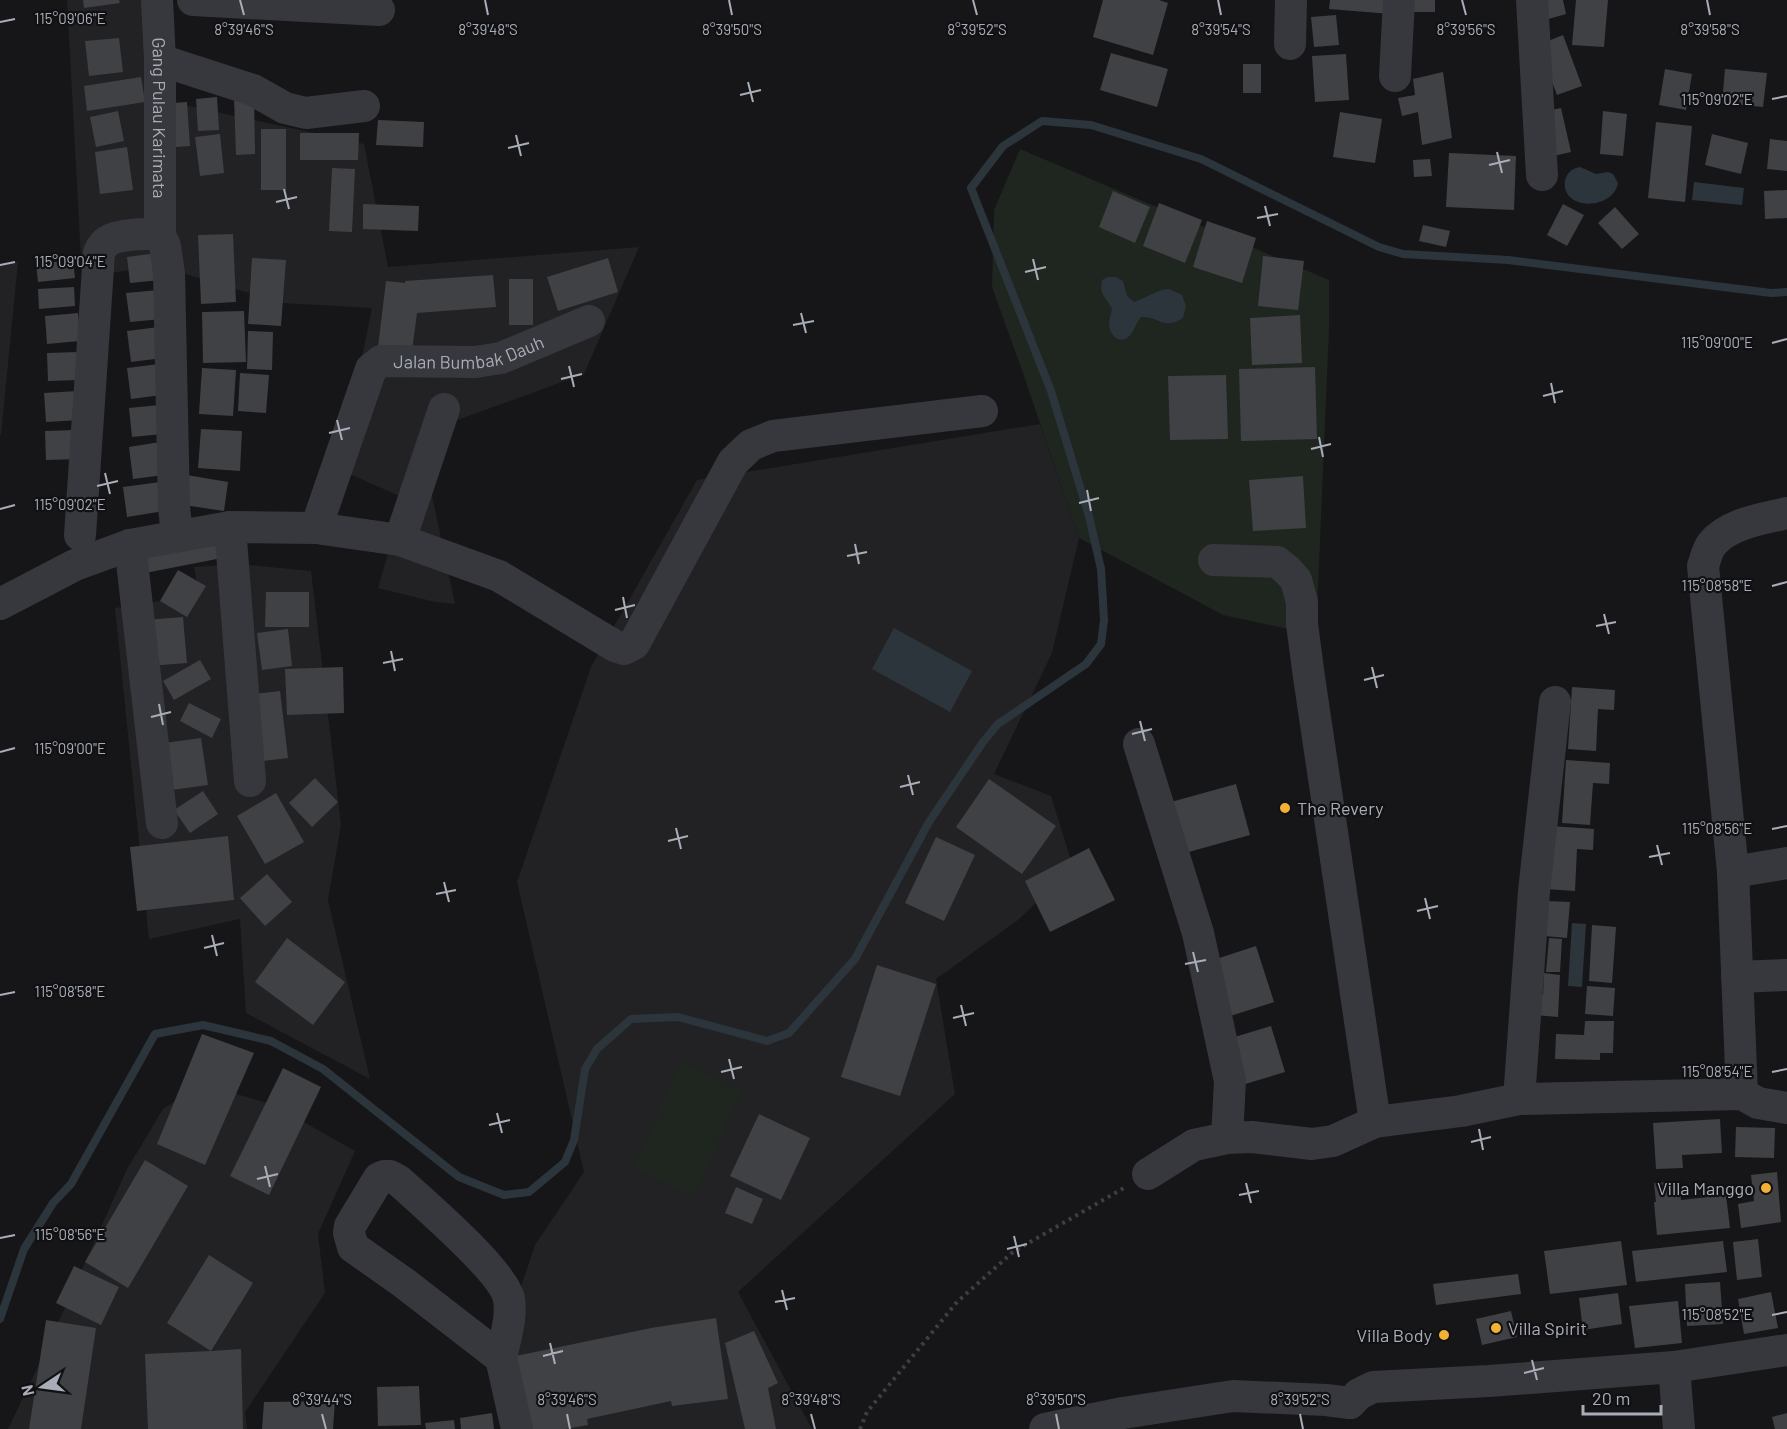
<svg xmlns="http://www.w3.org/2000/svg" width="1787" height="1429" font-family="Barlow,sans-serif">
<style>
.built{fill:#222225}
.green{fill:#1e261f}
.water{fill:#2c353c}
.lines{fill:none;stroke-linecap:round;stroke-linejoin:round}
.stream{stroke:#2c353c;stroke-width:8}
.building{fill:#404145}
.path{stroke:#3d3f44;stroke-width:4;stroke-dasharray:3 4.5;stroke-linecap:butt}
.minor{stroke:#37383d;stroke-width:32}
.ticks{fill:none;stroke:#a8adb8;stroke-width:2}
.poi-dot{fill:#f2b134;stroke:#111113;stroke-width:2}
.labels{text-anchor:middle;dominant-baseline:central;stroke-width:4.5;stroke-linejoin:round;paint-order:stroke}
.street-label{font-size:18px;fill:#a8adb8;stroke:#111113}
.poi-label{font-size:18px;fill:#a8adb8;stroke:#111113;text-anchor:start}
.ticks-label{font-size:15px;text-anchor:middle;fill:#a8adb8;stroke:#111113;stroke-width:4.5;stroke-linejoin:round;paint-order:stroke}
</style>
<rect width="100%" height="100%" fill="#161618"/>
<g class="built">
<polygon points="67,0 149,0 166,101 364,144 388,267 639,247 584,374 419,434 455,604 435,602 378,588 404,498 336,468 344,445 372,308 283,303 158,266 82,277"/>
<polygon points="18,262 1,435 0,435 0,264"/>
<polygon points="1040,424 1079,538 1052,653 994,774 1051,796 1073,867 1018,920 936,979 955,1094 738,1292 812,1429 512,1429 498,1356 535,1245 584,1172 517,882 591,667 697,480"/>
<polygon points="240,564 311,571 341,825 328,900 370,1079 246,1013 240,919 149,939 115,608 199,595 194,567"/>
<polygon points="202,1084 274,1105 355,1151 318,1234 325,1293 245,1412 247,1429 8,1429 45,1352 127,1169 163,1109"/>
</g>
<g class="green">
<polygon points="1020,149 1329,280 1329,329 1316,635 1223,615 1079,538 1023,373 992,287 994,210"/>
<polygon points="682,1062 742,1090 694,1196 633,1168"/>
</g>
<g class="water">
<path d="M1580,167L1596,174L1608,172L1613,174L1618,183C1615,201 1591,208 1576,201C1559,194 1562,169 1580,167Z"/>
<polygon points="1694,182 1744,188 1742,205 1692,200"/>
<path d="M1108,277H1116L1123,281L1127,296L1134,302C1144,299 1159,289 1168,289C1172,290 1178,293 1182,295L1186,306L1183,318C1162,331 1160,316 1141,317C1136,322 1134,333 1128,337C1118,345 1109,333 1109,324C1109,319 1111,314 1112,309C1106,295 1099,297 1102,280Z"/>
<polygon points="894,628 972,671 950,712 872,669"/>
<polygon points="1572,923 1586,924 1582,987 1568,986"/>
</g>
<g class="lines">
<polyline class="stream" points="0,1319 24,1249 53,1203 71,1184 155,1034 203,1025 271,1041 323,1069 459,1177 504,1195 529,1192 565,1162 574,1140 585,1069 597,1049 631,1019 678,1017 767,1041 789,1033 855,959 929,822 983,742 998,724 1086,664 1101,644 1104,620 1101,569 1089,516 1051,391 971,188 1003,146 1042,121 1091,125 1201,159 1379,247 1403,254 1508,260 1771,293 1787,292"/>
</g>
<g class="building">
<polygon points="83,0 119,0 120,3 84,8"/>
<polygon points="1103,0 1159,0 1168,3 1153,55 1093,37"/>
<polygon points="1330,0 1392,0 1391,14 1329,9"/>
<rect x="1409" y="0" width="26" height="12"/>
<polygon points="1540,0 1563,0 1566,14 1545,20"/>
<polygon points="1576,0 1608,0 1604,47 1572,45"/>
<polygon points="1336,15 1339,45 1314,47 1311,17"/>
<polygon points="1563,35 1582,86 1557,95 1538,45"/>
<polygon points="119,38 123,72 89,76 85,41"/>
<polygon points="1111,53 1168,69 1157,107 1100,90"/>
<polygon points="1346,54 1349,100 1315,102 1312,56"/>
<rect x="1243" y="64" width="18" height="29"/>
<polygon points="1665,69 1692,74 1686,110 1659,105"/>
<polygon points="1725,69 1767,73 1763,107 1722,103"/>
<polygon points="1443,72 1452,138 1422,145 1418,112 1402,116 1398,98 1415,95 1413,79"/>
<polygon points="141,77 145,102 87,111 84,86"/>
<polygon points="217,97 219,130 198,131 196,99"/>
<polygon points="254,97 255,154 236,155 234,98"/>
<polygon points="187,102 190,146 176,147 173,103"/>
<polygon points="1561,108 1571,152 1549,157 1539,113"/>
<polygon points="118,111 124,141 96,147 90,117"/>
<polygon points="1603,111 1627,114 1623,156 1600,154"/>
<polygon points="1340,112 1382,119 1375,163 1333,157"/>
<polygon points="378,120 424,122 423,147 376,145"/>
<polygon points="1656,122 1692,126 1685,202 1648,198"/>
<rect x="261" y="129" width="25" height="61"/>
<polygon points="300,133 359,133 358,160 300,160"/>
<polygon points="220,134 224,173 200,176 195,137"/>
<polygon points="1712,134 1748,143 1741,174 1705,165"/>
<polygon points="1770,139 1787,141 1787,171 1767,169"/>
<polygon points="127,147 133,190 100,194 95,152"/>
<polygon points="1449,153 1516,156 1514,210 1446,207"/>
<polygon points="1430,159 1432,176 1414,177 1413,160"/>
<polygon points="332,168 355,169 352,232 329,231"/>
<polygon points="1787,190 1787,218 1765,219 1764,191"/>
<polygon points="1113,191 1150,207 1135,243 1099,227"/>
<polygon points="1159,203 1202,220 1185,263 1143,246"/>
<polygon points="363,204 419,206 418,231 363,229"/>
<polygon points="1563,204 1584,215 1567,246 1547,235"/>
<polygon points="1615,207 1639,234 1622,249 1598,223"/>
<polygon points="1207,221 1256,238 1242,283 1193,267"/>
<polygon points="1423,225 1450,231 1446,247 1419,241"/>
<polygon points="233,234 236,302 201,304 198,235"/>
<polygon points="157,253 161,280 130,283 127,257"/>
<polygon points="1263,256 1304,261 1298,310 1258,306"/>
<polygon points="252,258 286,260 281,326 248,324"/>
<polygon points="608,258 618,292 558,311 547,277"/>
<polygon points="73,260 75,278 38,282 36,264"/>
<polygon points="493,275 496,307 417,313 412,351 378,347 386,281 405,283 405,281"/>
<rect x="509" y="279" width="24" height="46"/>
<polygon points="74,287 75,306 39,309 38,289"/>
<polygon points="159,290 162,319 130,322 126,293"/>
<polygon points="244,311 246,362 203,363 202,312"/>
<polygon points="78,313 80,341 47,344 45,316"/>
<polygon points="1300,315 1302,363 1252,365 1250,318"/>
<polygon points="159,327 163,358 131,362 127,331"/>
<polygon points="248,331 273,332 272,370 247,369"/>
<polygon points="78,352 79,380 48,381 47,353"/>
<polygon points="159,364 162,395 131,399 127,368"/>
<polygon points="1315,367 1317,439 1241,441 1239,369"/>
<polygon points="202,368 236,370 233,416 199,414"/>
<polygon points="240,373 269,375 266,413 238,411"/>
<polygon points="1226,375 1228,439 1170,440 1168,376"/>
<polygon points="77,391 80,420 46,422 44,393"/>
<polygon points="159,405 162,434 132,437 129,408"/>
<polygon points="201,429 242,431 240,471 198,468"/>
<polygon points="77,430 79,459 46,460 45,431"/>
<polygon points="160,442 164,475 133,479 129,447"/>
<polygon points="181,474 228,482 224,511 177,504"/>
<polygon points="1303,476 1306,528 1253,531 1249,480"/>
<polygon points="160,482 164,511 127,517 123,487"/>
<polygon points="221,533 227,557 140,574 135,550"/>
<polygon points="178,570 206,586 187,617 160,601"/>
<polygon points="266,592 309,592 309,627 265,627"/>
<polygon points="183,617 187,663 149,666 145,620"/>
<polygon points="288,629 292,666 262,670 257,633"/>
<polygon points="200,660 211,679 174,700 163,681"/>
<polygon points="343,667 344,713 287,715 285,669"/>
<polygon points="1572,687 1615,690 1614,710 1598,709 1596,751 1568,749"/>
<polygon points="280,691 288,758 253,762 246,695"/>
<polygon points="189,703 221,719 212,738 180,721"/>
<polygon points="201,738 208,785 164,791 157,744"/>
<polygon points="1566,760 1610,763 1609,784 1593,783 1590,825 1562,823"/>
<polygon points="315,778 338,802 312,827 289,803"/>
<polygon points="989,779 1056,826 1022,874 956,827"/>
<polygon points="1236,784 1250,835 1185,853 1171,802"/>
<polygon points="203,791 218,814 190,833 174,810"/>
<polygon points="276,793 304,842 265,864 237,816"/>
<polygon points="1551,826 1594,829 1593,850 1577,849 1575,891 1546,889"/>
<polygon points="228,836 234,900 137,911 130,847"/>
<polygon points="936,837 975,855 944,921 905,903"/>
<polygon points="1089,848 1115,900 1050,932 1025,881"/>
<polygon points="267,874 292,902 265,926 240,898"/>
<polygon points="1546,901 1570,902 1567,938 1544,936"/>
<polygon points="1592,925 1616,927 1612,983 1589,981"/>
<polygon points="287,938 345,982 313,1025 255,982"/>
<polygon points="1549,938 1562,939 1560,972 1546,972"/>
<polygon points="1256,946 1274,1002 1224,1018 1207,962"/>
<polygon points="877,965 936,984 900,1096 841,1077"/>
<polygon points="1544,973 1560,975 1558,1017 1535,1015 1536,994 1543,995"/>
<polygon points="1587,986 1615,988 1613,1016 1585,1014"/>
<polygon points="1585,1021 1614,1021 1613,1053 1600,1053 1600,1060 1555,1059 1556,1034 1584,1035"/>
<polygon points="1271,1026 1285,1072 1242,1085 1228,1039"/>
<polygon points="202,1034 254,1053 205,1165 157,1144"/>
<polygon points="283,1068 321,1087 269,1195 230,1176"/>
<polygon points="759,1114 810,1138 781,1200 730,1176"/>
<polygon points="1720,1119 1722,1153 1682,1155 1683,1168 1656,1169 1653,1123"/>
<polygon points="1736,1127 1775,1128 1774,1158 1735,1157"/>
<polygon points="145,1160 188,1186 128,1288 85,1262"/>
<polygon points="1777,1172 1781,1222 1741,1228 1738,1204 1754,1201 1751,1175"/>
<polygon points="1680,1181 1681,1200 1726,1195 1730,1228 1657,1235 1654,1202 1656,1202 1654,1183"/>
<polygon points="736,1187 763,1199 752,1224 725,1213"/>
<polygon points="1758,1239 1762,1277 1737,1280 1733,1242"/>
<polygon points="1621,1241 1627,1285 1550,1294 1544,1251"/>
<polygon points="1723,1241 1727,1272 1636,1282 1632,1251"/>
<polygon points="209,1255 253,1283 211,1351 241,1349 243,1429 148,1429 145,1354 211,1351 167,1323"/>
<polygon points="74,1266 119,1287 101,1325 56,1303"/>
<polygon points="1518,1274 1521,1294 1436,1305 1433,1284"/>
<polygon points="1720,1282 1723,1324 1687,1326 1685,1284"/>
<polygon points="1771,1292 1778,1328 1744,1334 1738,1299"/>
<polygon points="1618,1293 1622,1324 1583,1330 1579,1298"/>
<polygon points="1678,1301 1682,1343 1635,1348 1629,1306"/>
<polygon points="1511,1311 1517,1337 1482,1345 1476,1319"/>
<polygon points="716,1318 728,1399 672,1406 671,1401 587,1419 588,1425 565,1429 524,1429 511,1357 651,1328"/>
<polygon points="46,1320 96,1328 81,1429 29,1429"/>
<polygon points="754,1331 778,1383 768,1388 776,1429 745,1429 725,1343"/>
<polygon points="419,1386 421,1425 378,1426 377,1387"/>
<polygon points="335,1401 333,1429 262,1429 264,1402"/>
<polygon points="492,1413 494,1429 461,1429 460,1418"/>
<polygon points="1787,1413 1787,1429 1775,1429 1772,1417"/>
<polygon points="454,1420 455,1429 426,1429 425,1423"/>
</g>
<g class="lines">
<polyline class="path" points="860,1429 867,1412 957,1302 1013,1252 1124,1188"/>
<g class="minor">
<path id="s1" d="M157,0L160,60V235L165,246L169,273L174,507L177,535"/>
<polyline points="193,0 379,10"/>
<polyline points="1532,0 1542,175"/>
<polyline points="1290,44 1291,0"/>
<polyline points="160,60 253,90 285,108 306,113 364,106"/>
<polyline points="1395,76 1399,0"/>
<polyline points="230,527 250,781"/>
<path id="s2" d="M316,528L371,369L381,361L475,362L501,358L589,321"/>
<path d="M80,535L99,253C101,248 103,244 108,241C118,234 148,233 160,235"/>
<polyline points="400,540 444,409"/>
<polyline points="130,545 162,823"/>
<polyline points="1214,560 1277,562 1287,570 1296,580 1302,602 1302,624 1309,677 1375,1122"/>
<polyline points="0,604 75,565 130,545 230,527 316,528 400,540 499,576 615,646 624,649 634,644 733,462 751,445 773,436 982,411"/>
<polyline points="1139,744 1198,933 1230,1081 1227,1138"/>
<polyline points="1733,872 1787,863"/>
<polyline points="1737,977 1787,975"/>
<path d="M1742,1094L1733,872L1703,566C1706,558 1707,550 1712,544C1729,523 1763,519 1787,513"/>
<polyline points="1519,1099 1534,891 1555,702"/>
<polyline points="1148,1174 1194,1145 1227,1138 1252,1137 1312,1144 1333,1141 1375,1122 1461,1111 1519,1099 1742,1094 1758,1103 1787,1108"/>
<path d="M384,1176H390L399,1181C422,1202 504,1272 509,1299C512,1318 505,1339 501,1358L404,1283L353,1247L349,1233L350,1226L379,1178Z"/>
<polyline points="501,1358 517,1429"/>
<polyline points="1674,1367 1679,1429"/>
<polyline points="1350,1403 1359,1394 1373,1387 1489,1381 1674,1367 1787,1350"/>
<polyline points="1045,1429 1123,1413 1233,1396 1326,1400 1350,1403"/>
</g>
</g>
<path class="ticks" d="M240,0L244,15M485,0L488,15M729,0L732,15M973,0L977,15M1218,0L1221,15M1462,0L1466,15M1707,0L1710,15M0,22L15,19M748,82L753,102M740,95L761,90M1772,99L1787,96M516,135L521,156M508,148L529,143M1497,152L1502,173M1489,165L1510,160M284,189L289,209M276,202L297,197M1265,206L1270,226M1257,218L1278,214M1033,259L1038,280M0,265L15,262M1025,272L1046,267M801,313L806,333M793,325L814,321M1772,343L1787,339M569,366L574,387M561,379L582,374M1551,383L1555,403M1543,396L1563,391M337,420L342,440M329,433L350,428M1319,437L1323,457M1311,449L1331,444M105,473L110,494M97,486L118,481M1087,490L1091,511M1079,503L1099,498M0,509L15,505M855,544L859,564M847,556L867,552M1772,586L1787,582M623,597L627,618M615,610L635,605M1604,614L1609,634M1596,626L1616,622M391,651L395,671M383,663L403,659M1372,667L1377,688M1364,680L1384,675M159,704L163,725M151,717L171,712M1140,721L1145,741M1132,734L1152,729M0,752L15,748M908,775L913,795M900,787L920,782M676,828L681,849M1772,829L1787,826M668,841L688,836M1657,845L1662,865M1649,857L1670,853M444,882L449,902M436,894L456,890M1425,898L1430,919M1417,911L1438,906M212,935L217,956M204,948L224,943M1193,952L1198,972M1185,964L1206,960M0,995L15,992M961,1005L966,1026M953,1018L974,1013M729,1059L734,1079M721,1072L742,1067M1772,1072L1787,1069M497,1113L502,1133M489,1125L510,1120M1479,1129L1483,1150M1471,1142L1491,1137M265,1166L270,1187M257,1179L278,1174M1246,1183L1251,1203M1239,1195L1259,1191M1014,1236L1019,1257M0,1238L15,1235M1007,1249L1027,1244M782,1290L787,1310M775,1302L795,1298M1772,1315L1787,1312M550,1343L555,1364M543,1356L563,1351M1532,1360L1537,1380M1524,1373L1544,1368M322,1414L326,1429M567,1414L570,1429M811,1414L815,1429M1056,1414L1059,1429M1300,1414L1303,1429"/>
<g class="poi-dot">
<circle cx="1285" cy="808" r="6"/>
<circle cx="1766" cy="1188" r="6"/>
<circle cx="1496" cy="1328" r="6"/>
<circle cx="1444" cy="1335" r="6"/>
</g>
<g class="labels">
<g class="street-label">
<text stroke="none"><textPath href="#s1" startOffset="118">Gang Pulau Karimata</textPath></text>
<text stroke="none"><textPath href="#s2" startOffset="270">Jalan Bumbak Dauh</textPath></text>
</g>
<g class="poi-label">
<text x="1297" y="808">The Revery</text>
<text x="1754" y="1188" text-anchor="end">Villa Manggo</text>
<text x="1508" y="1328">Villa Spirit</text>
<text x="1432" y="1335" text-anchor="end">Villa Body</text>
</g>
</g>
<g class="ticks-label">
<text x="70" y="24">115°09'06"E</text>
<text x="244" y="35">8°39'46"S</text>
<text x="488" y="35">8°39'48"S</text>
<text x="732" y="35">8°39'50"S</text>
<text x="977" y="35">8°39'52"S</text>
<text x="1221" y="35">8°39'54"S</text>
<text x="1466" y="35">8°39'56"S</text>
<text x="1710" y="35">8°39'58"S</text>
<text x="1717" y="105">115°09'02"E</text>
<text x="70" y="267">115°09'04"E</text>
<text x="1717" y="348">115°09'00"E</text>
<text x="70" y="510">115°09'02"E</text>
<text x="1717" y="591">115°08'58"E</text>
<text x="70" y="754">115°09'00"E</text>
<text x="1717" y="834">115°08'56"E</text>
<text x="70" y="997">115°08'58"E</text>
<text x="1717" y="1077">115°08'54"E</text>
<text x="70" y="1240">115°08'56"E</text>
<text x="1717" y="1320">115°08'52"E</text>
<text x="322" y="1405">8°39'44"S</text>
<text x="567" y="1405">8°39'46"S</text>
<text x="811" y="1405">8°39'48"S</text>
<text x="1056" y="1405">8°39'50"S</text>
<text x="1300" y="1405">8°39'52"S</text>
</g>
<g transform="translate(42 1387) rotate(257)" stroke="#111113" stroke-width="4.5" paint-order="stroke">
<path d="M0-4.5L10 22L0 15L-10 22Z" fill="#a8adb8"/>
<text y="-9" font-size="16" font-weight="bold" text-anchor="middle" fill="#a8adb8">N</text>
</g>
<path d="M1583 1405v9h78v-9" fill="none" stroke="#a8adb8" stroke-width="3"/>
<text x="1592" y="1405" font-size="18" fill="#a8adb8" stroke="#111113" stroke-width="4.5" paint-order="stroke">20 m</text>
</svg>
